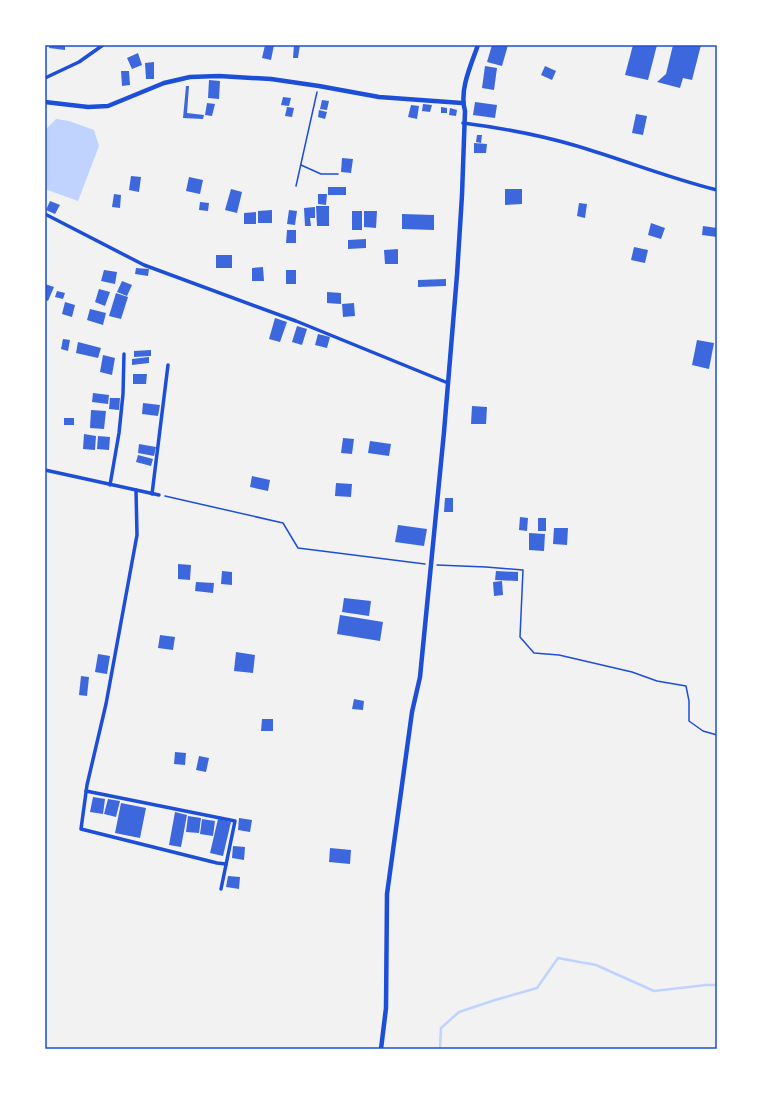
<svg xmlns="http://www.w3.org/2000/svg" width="762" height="1094" font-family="'Open Sans',sans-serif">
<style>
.water{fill:#bfd3fe}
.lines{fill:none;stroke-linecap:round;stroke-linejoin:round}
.stream{stroke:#bfd3fe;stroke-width:2.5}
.building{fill:#3d67dc}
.path{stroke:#1d4ed8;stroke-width:1.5}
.minor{stroke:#1d4ed8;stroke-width:3.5}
.tertiary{stroke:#1d4ed8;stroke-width:4.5}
.neatline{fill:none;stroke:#1d4ed8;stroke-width:1.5}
</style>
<rect width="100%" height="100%" fill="#f2f2f2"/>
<polygon class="water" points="56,119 69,121 94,130 99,146 78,201 45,189 45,130"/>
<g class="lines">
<polyline class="stream" points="440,1049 441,1028 459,1012 495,1000 537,988 558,958 596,965 654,991 706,985 717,985"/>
</g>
<g class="building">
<polygon points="50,45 65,45 65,50 49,48"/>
<polygon points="265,45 274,45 271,60 262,58"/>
<polygon points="294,45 300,45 298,58 293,58"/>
<polygon points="492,45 508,45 502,66 487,62"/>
<polygon points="633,45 657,45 648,80 625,75"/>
<polygon points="673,45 701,45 692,80 683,78 680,88 657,82 666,74"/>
<polygon points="138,53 142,65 132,69 127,58"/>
<polygon points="154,62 154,79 146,79 145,63"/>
<polygon points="485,66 497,68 494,90 482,88"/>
<polygon points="545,66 556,71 552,80 541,75"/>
<polygon points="121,71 129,71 130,85 122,86"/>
<polygon points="209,80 220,81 219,99 208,98"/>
<polygon points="186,86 189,86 187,113 204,115 203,119 183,118"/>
<polygon points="283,97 291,98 289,106 281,105"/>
<polygon points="322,100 329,101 327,110 320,109"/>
<polygon points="475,102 497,105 495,118 473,115"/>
<polygon points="207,103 215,104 212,116 205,115"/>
<polygon points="423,104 432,105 430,112 422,111"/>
<polygon points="411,105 419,106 417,119 408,117"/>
<polygon points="287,107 294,108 292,117 285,116"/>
<polygon points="441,107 447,108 447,113 441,113"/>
<polygon points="450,108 457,110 456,116 449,115"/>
<polygon points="319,110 327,112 325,119 318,117"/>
<polygon points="636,114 647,116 643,135 632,133"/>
<polygon points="477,135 482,135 481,143 476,142"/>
<polygon points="474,143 487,144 486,153 474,153"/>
<polygon points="342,158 353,159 351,173 341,172"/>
<polygon points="131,176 141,177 139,192 129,190"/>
<polygon points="189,177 203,180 200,194 186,191"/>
<rect x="328" y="187" width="18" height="8"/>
<polygon points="231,189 242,192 237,213 225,210"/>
<polygon points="505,189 522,189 522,204 505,205"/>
<polygon points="114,194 121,195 120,208 112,207"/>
<polygon points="318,194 327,194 326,205 318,204"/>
<polygon points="50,201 60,205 55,214 46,210"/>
<polygon points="200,202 209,203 208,211 199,210"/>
<polygon points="579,203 587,204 585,218 577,216"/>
<polygon points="316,206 329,206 329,226 317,226"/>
<polygon points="315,207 315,218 310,218 311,226 305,226 304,208"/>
<polygon points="272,210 272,223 258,223 258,211"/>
<polygon points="289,210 297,211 295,225 287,224"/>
<rect x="352" y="211" width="10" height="19"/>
<polygon points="364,211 377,211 376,228 364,227"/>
<polygon points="256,212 256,224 244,224 244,213"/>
<polygon points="402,214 434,215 434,230 402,229"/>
<polygon points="651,223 665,228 661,239 648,235"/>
<polygon points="703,226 717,228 717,237 702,235"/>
<polygon points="287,230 296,230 296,243 286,243"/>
<polygon points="366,239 366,248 348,249 348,240"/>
<polygon points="634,247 648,250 645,263 631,260"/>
<polygon points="398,249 398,264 385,264 384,250"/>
<rect x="216" y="255" width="16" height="13"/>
<polygon points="263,267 264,281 252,281 252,268"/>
<polygon points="136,268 149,269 148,276 135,274"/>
<polygon points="104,270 117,272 115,284 101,281"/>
<rect x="286" y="270" width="10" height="14"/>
<polygon points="446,279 446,286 418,287 418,280"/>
<polygon points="122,281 132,285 127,296 117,292"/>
<polygon points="45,284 54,287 48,301 45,300"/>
<polygon points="99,289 110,292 105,306 95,302"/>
<polygon points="57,291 65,293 63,299 55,297"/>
<polygon points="327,292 341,293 341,304 327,303"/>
<polygon points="116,293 128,297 121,319 109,316"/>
<polygon points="65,302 75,305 72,317 62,314"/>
<polygon points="354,303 355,316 343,317 342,304"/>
<polygon points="90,309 106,313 103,325 87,320"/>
<polygon points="275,318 287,322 280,342 269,339"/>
<polygon points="297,326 307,329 302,345 292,342"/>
<polygon points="318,334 330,337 327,348 315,345"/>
<polygon points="63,339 70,340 68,351 61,349"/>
<polygon points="697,340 714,343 709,369 692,365"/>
<polygon points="78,342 101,348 98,358 76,353"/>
<polygon points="151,350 151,356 134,357 134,351"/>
<polygon points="103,355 115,358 112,375 100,372"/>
<polygon points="149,357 149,363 132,365 132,359"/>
<polygon points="133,374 147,374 146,384 133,384"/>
<polygon points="93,393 109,395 108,404 92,402"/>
<polygon points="110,398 120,398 119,410 109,409"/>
<polygon points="143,403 160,405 158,416 142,414"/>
<polygon points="472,406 487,407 486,424 471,424"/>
<polygon points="91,410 106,411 104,429 90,428"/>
<rect x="64" y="418" width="10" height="7"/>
<polygon points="84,434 96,436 95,450 83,449"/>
<polygon points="98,436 110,437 109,450 97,449"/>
<polygon points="343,438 354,439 352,454 341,453"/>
<polygon points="370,441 391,444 389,456 368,453"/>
<polygon points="139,444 156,447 154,456 138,453"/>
<polygon points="138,455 153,459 151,466 136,462"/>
<polygon points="252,476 270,480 268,491 250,487"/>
<polygon points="336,483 352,484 351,497 335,496"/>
<polygon points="445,498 453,498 453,512 444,512"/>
<polygon points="520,517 528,518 527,531 519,530"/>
<rect x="538" y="518" width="8" height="13"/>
<polygon points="398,525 427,529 424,546 395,542"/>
<polygon points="554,528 568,528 567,545 553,544"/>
<polygon points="529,533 545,534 544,551 529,550"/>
<polygon points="178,564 191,565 190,580 178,579"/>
<polygon points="222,571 232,572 232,585 221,584"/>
<polygon points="496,571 518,572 518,581 495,580"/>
<polygon points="502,581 503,595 494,596 493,582"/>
<polygon points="196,582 214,583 213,593 195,591"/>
<polygon points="344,598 371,601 369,616 342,612"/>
<polygon points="340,615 383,622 380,641 337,634"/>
<polygon points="160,635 175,637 173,650 158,648"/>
<polygon points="236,652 255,655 253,673 234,671"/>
<polygon points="98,654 110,656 107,674 95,672"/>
<polygon points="81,676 89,677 87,696 79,695"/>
<polygon points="354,699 364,701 363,710 352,709"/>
<polygon points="262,719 273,719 273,731 261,731"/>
<polygon points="175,752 186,753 185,765 174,764"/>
<polygon points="199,756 209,758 206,772 196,770"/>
<polygon points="93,797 105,799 103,814 90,812"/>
<polygon points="108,799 120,801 116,817 104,814"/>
<polygon points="121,803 146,808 140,838 115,833"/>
<polygon points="175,812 187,815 181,847 169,845"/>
<polygon points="188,816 201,818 199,833 186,832"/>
<polygon points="239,818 252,820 250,832 238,830"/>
<polygon points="202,819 215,821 213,836 200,834"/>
<polygon points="218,819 231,822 223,856 210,853"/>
<polygon points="233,846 245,847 244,860 232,858"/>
<polygon points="330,848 351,850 350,864 329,862"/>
<polygon points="228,876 240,877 239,889 226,887"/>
</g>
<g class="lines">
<g class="path">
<polyline points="301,165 321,174 338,174"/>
<polyline points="296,186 317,92"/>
<polyline points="165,496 283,523 298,548 425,564"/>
<polyline points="437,565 486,567 523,570 520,637 534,653 559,655 632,672 657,681 686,686 689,701 689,721 703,731 717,735"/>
</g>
<g class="minor">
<polyline points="45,78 79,62 103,45"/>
<path d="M463,123C502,128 540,135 577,146C624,160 669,178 717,190"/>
<polyline points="45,214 144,265 296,321 448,383"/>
<polyline points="45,470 159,495"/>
<polyline points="110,485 119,433 123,394 124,354"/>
<polyline points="136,490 137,535 106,704 87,785 81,829 217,863 226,864"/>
<polyline points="152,494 168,365"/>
<polyline points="86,791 235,821 221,889"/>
</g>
<g class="tertiary">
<polyline points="45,102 88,107 108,106 164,83 190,77 219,76 271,79 319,86 379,97 462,103"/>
<path d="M381,1049L386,1008L387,894L412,712L420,677L444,432L457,275L462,195L465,111C459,90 471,65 478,45"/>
</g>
</g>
<rect width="762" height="1094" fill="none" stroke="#ffffff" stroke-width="92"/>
<rect x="46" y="46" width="670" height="1002" class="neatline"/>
</svg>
